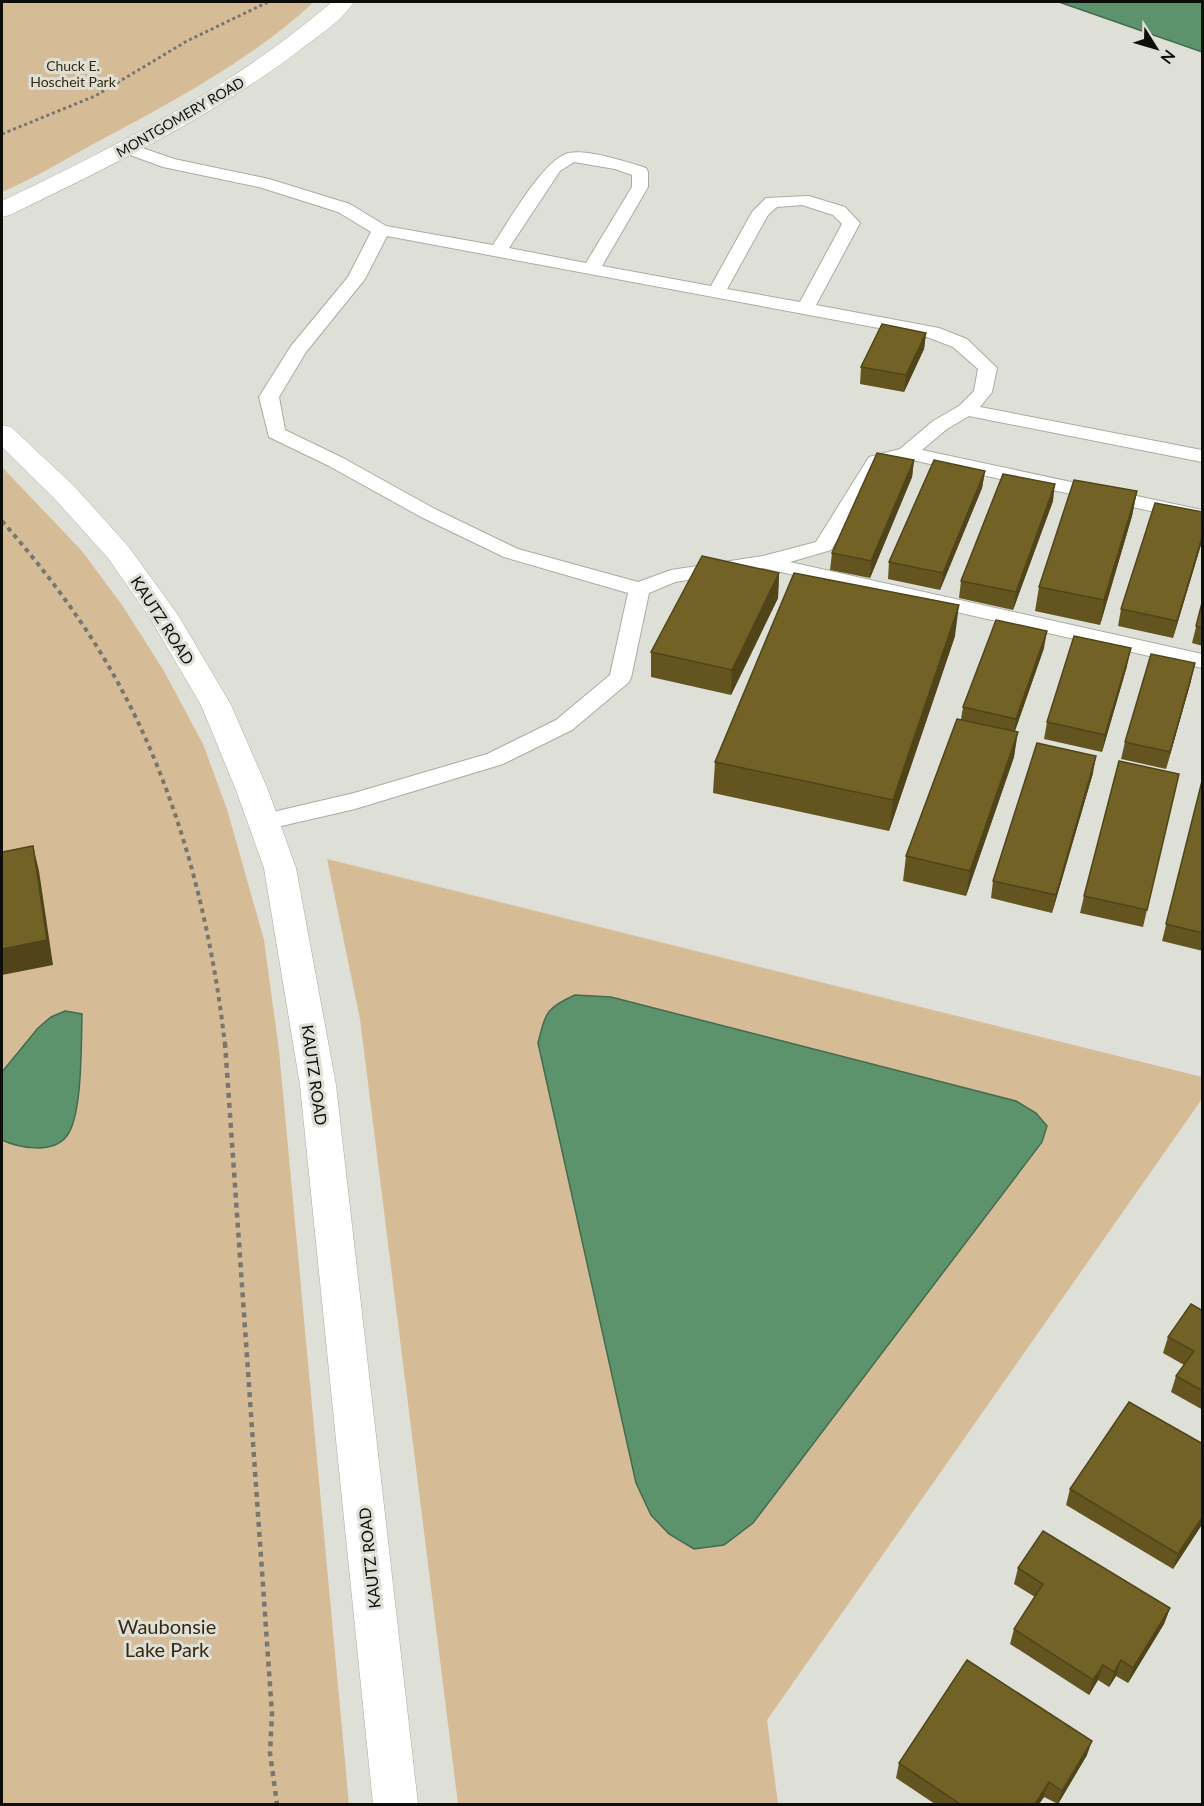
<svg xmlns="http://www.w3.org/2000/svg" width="1204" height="1806" font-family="Lato,sans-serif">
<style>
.green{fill:#d6bb97}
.water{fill:#5c936d;stroke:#446b4f;stroke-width:1.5}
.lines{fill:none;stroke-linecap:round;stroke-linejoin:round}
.lane-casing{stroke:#aaaca3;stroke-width:2}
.secondary-casing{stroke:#aaaca3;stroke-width:1}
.path-far2{stroke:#767771;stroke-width:3;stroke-dasharray:3 3;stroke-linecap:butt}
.path-far1{stroke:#767771;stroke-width:4;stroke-dasharray:4.5 4.5;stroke-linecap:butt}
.path{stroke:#767771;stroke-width:4.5;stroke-dasharray:5 5;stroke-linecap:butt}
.lane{fill:#fff;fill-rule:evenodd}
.secondary{fill:#fff;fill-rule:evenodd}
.wall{fill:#635420}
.shaded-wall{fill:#50451a}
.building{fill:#736225;stroke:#50451a;stroke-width:1.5}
.labels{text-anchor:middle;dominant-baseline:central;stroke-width:6;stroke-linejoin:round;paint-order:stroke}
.far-park-label{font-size:14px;fill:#38280f;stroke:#dee0d7}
.far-street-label{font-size:14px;fill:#0d0d0a;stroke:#dee0d7}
.street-label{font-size:16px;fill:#0d0d0a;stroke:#dee0d7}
.near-park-label{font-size:20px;fill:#38280f;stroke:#dee0d7}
</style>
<rect width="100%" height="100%" fill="#dee0d7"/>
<g class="green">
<path d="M2,2H314C251,60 174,101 99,141C67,158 35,178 2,192Z"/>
<polygon points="2,467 82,551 122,605 164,671 203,744 227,809 264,940 279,1050 349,1804 2,1804"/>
<polygon points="327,859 1202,1077 1202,1099 767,1720 778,1804 458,1804 360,1019"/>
</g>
<g class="water">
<polygon points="1059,2 1202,2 1202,52"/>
<path d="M575,995L611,997L1016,1101L1036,1113L1047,1126L1042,1142L753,1523L724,1545L694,1549L669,1534L651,1515L636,1483L538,1043C546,1012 546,1008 575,995Z"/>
<path d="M65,1011L82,1014C81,1042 83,1117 66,1137C52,1154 19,1148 2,1140V1072L38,1028L51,1017Z"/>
</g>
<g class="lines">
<g class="lane-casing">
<path id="lane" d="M128,143L174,159L269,179L350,204L386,226L493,245C507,224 545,157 569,153C587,149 628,162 646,168L648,172V187L602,266L711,286L752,212L766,198L809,196L845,207L860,223L816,305L939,328L967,339L997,368L992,392L980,407L1202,450V462L969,416L947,429L922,450L1202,510V522L907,459L883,465L831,550L790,562L1202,654V668L763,568L675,582L649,593L631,678L628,683L572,730L503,764L355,809L264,830L256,828L252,822L256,816L354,793L487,754L556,720L610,675L628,593L504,557L421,517L329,466L269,437L259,397L291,346L348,277L371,232L338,212L259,187L163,167L122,152L120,148L122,144ZM574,162L615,169L632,175V187L586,263L509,248L560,171ZM802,205L833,215L842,224L800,302L727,289L768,215L777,207ZM387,236L927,337L953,347L978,369L974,391L959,406L933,421L900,449L869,457L816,542L763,556L671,570L638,582L518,549L435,509L343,458L285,430L279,397L306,352L365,279Z"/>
</g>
<g class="secondary-casing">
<g id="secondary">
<path d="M332,2H354C341,22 315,38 296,53C208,119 109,167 10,215L2,217V201C119,145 233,87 332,2Z"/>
<polygon points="2,425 11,427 73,485 128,546 178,615 231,705 268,790 296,868 336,1085 418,1804 373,1804 300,1085 264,868 236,790 201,705 150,618 108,558 53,497 2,447"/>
</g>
</g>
<polyline class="path-far2" points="2,134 95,96 187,41 268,2"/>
<path class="path-far1" d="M2,521C29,552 55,584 78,618C165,743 208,895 225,1045"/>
<polyline class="path" points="225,1043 272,1714 270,1753 277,1804"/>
<use href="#lane" class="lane"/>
<use href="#secondary" class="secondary"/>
</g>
<g class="wall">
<polygon points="926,333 924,349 904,392 860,384 861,367"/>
<polygon points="914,460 912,477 870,578 830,570 832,553"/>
<polygon points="985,471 982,488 940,590 888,579 889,562"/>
<polygon points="1137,491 1132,516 1100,625 1035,611 1039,587"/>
<polygon points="1053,501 1013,610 959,598 961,581"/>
<polygon points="1203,512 1203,538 1173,638 1118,626 1121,609"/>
<polygon points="779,573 778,598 731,695 651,677 651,652"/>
<polygon points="1203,599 1203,646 1192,643"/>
<polygon points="955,636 889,831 713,793 715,762"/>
<polygon points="1044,648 1015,731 1014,757 966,896 903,881 906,856 961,719 963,707"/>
<polygon points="1127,666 1102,752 1044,739 1047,722"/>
<polygon points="1191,681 1166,769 1121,759 1125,742"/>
<polygon points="1093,773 1052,913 991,898 993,881"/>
<polygon points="1179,774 1143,927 1080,913 1084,896"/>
<polygon points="1202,781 1203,781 1203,951 1162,941"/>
<polygon points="1203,1311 1203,1410 1171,1392 1176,1376 1184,1365 1163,1353 1168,1337"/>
<polygon points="1203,1444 1203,1523 1173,1569 1066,1505 1070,1489"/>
<polygon points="1018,1568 1170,1608 1164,1624 1128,1683 1116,1676 1109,1687 1098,1680 1089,1695 1010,1644 1014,1629 1035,1597 1014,1584"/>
<polygon points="1087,1755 1058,1804 1044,1797 1039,1804 935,1804 896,1778 899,1763"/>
</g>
<g class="shaded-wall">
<polygon points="926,333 924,349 904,392 906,375"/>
<polygon points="914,460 912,477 870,578 871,561"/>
<polygon points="985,471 982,488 940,590 943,573"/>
<polygon points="1055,484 1053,501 1013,610 1016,592"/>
<polygon points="1137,491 1132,516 1100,625 1104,600"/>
<polygon points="1203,534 1203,538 1173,638 1177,621"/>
<polygon points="779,573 778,598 731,695 732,670"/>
<polygon points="959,605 955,636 889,831 893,800"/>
<polygon points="1047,631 1044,648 1013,736 1016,719"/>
<polygon points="1131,648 1127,666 1102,752 1105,735"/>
<polygon points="1195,663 1191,681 1166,769 1170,752"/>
<polygon points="1018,732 1014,757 966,896 970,871"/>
<polygon points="1096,756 1093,773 1052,913 1056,895"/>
<polygon points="33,846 39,871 53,965 2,975 2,949"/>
<polygon points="1203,1516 1203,1523 1173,1569 1178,1554"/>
<polygon points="1170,1608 1164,1624 1128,1683 1133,1668"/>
<polygon points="1121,1660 1116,1676 1109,1687 1114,1672"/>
<polygon points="1103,1665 1098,1680 1089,1695 1093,1680"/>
<polygon points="1092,1741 1087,1755 1058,1804 1062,1791"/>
<polygon points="1049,1782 1044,1797 1039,1804 1035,1804"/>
</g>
<g class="building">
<polygon points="882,324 926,333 906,375 861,367"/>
<polygon points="877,453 914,460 871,561 832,553"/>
<polygon points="934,460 985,471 943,573 889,562"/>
<polygon points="1003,474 1055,484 1016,592 961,581"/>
<polygon points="1074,480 1137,491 1104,600 1039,587"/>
<polygon points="1155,503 1203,512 1203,534 1177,621 1121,609"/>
<polygon points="702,556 779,573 732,670 651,652"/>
<polygon points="794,573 959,605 893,800 715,762"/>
<polygon points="1203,599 1203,628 1196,626"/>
<polygon points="996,620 1047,631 1016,719 963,707"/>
<polygon points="1074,636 1131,648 1105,735 1047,722"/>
<polygon points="1151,654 1195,663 1170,752 1125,742"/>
<polygon points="957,719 1018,732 970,871 906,856"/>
<polygon points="1037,743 1096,756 1056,895 993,881"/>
<polygon points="1119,761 1179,774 1147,910 1084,896"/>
<polygon points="1202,781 1203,781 1203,933 1166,924"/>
<polygon points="33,846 47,940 2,949 2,852"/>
<polygon points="1191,1304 1203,1311 1203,1391 1176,1376 1194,1351 1168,1337"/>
<polygon points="1129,1402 1203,1444 1203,1516 1178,1554 1070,1489"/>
<polygon points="1043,1531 1170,1608 1133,1668 1121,1660 1114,1672 1103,1665 1093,1680 1014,1629 1043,1584 1018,1568"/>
<polygon points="967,1660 1092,1741 1062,1791 1049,1782 1035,1804 960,1804 899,1763"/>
</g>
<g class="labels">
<g class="far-park-label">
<text x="73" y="65">Chuck E.<tspan x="73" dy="16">Hoscheit Park</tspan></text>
</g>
<g class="far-street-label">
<text transform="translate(180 117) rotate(-30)">MONTGOMERY ROAD</text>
</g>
<g class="street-label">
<text transform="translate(163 620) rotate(57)">KAUTZ ROAD</text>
<text transform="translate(315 1075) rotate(82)">KAUTZ ROAD</text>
<text transform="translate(369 1558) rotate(-96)">KAUTZ ROAD</text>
</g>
<g class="near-park-label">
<text x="167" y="1626">Waubonsie<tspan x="167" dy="23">Lake Park</tspan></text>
</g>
</g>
<rect width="1204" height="1806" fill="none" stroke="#0d0d0a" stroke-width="6"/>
<g transform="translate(1156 48) rotate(127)" stroke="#dee0d7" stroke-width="4.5" paint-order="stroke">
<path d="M0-4.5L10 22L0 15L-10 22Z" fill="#0d0d0a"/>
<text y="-9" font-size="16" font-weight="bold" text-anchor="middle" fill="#0d0d0a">N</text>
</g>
</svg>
